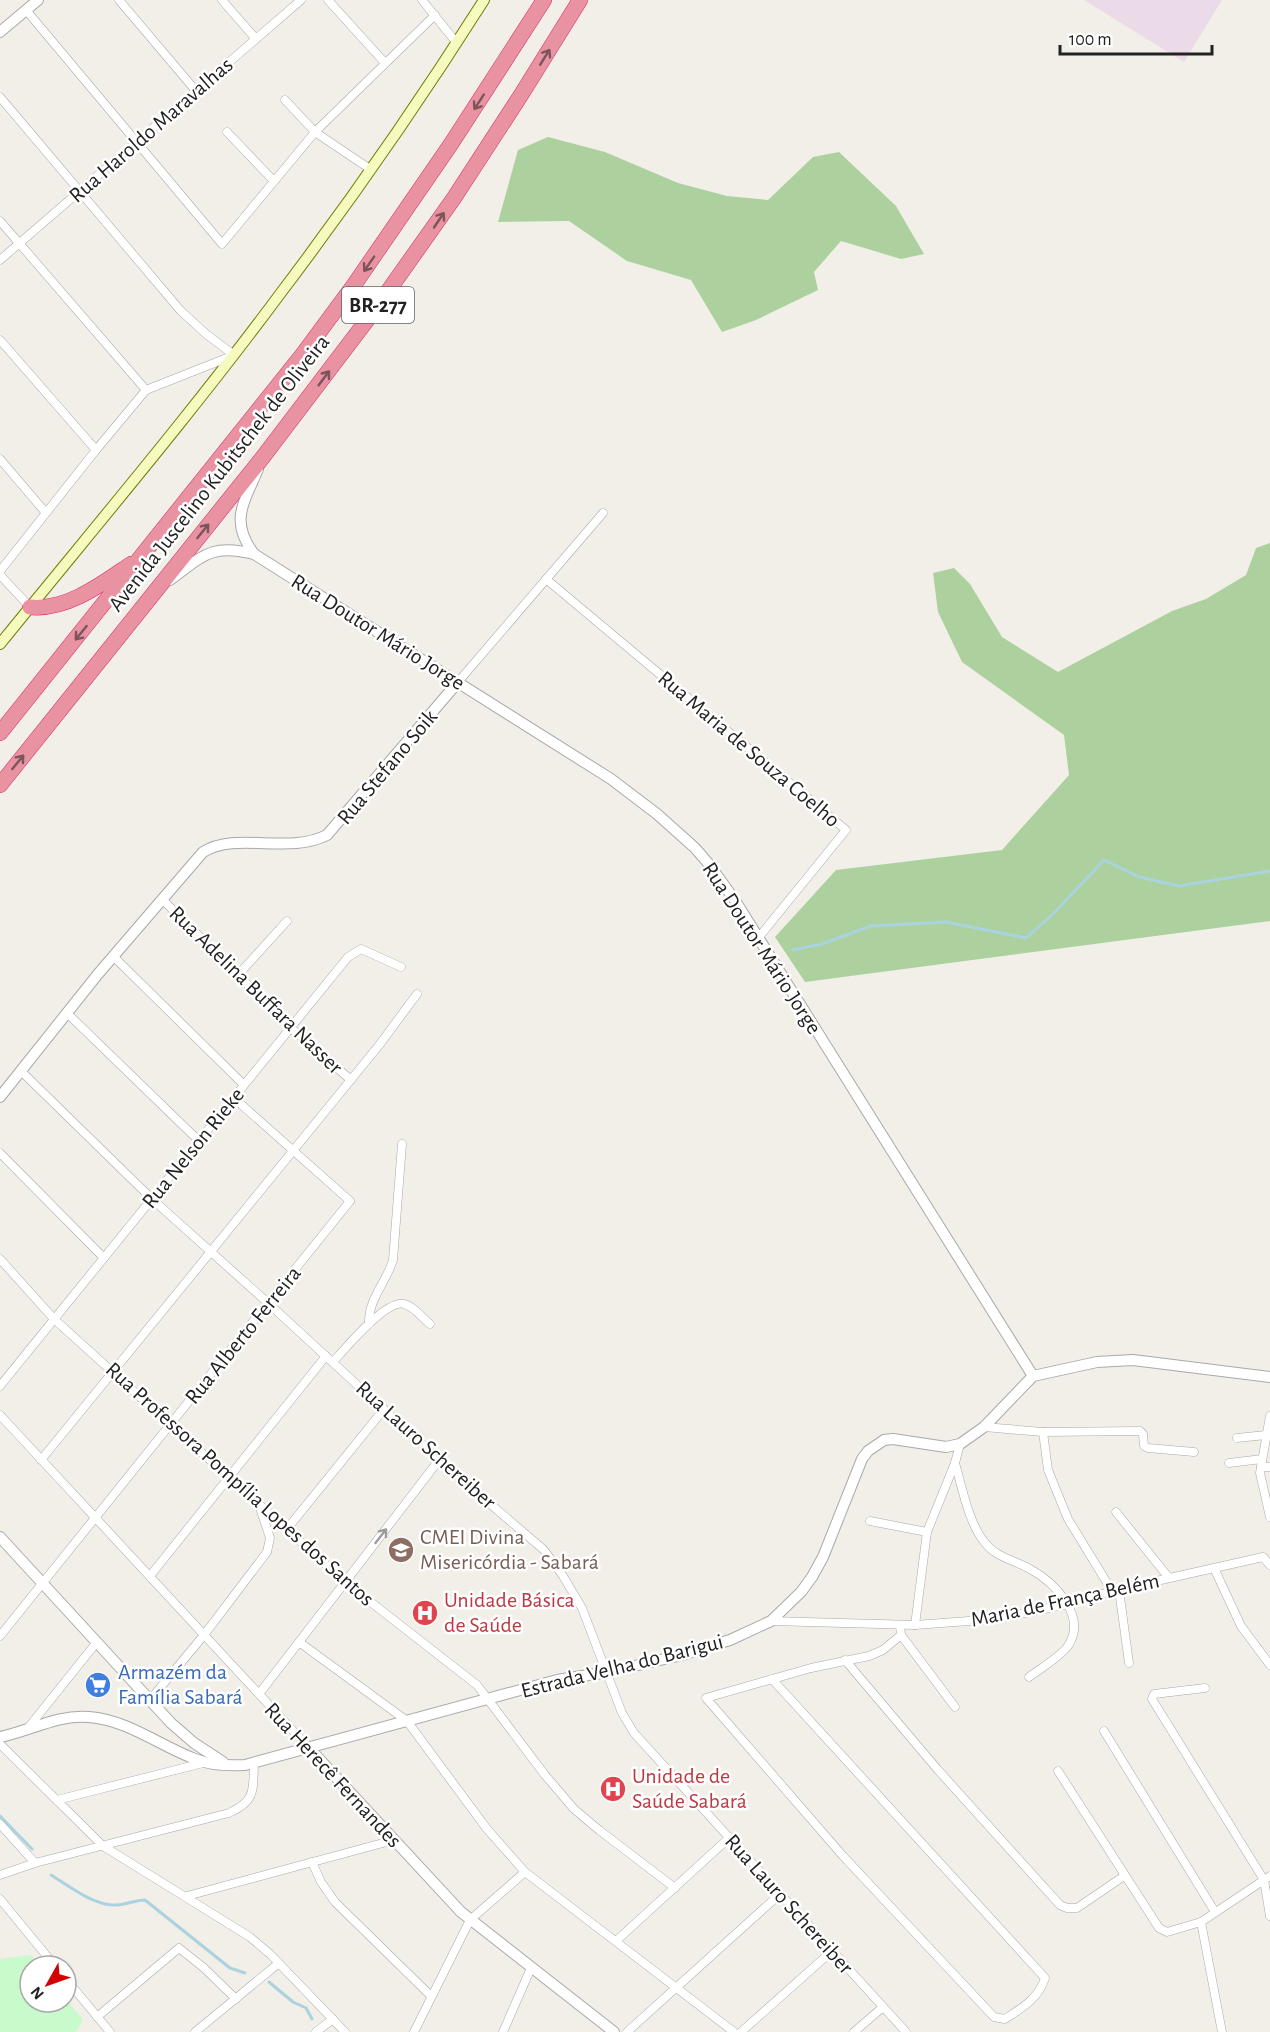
<svg xmlns="http://www.w3.org/2000/svg" width="1270" height="2032" font-family="'Alegreya Sans',sans-serif">
<style>
.industrial{fill:#ebdbe8}
.forest{fill:#add19e}
.park{fill:#c8facc}
.lines{fill:none;stroke-linecap:round;stroke-linejoin:round}
.stream{stroke:#aad3df;stroke-width:3}
.minor-casing{stroke:#a9a9a9;stroke-width:9}
.tertiary-casing{stroke:#a9a9a9;stroke-width:12}
.secondary-casing{stroke:#707d05;stroke-width:12}
.motorway-casing{stroke:#dc2a67;stroke-width:16}
.minor{stroke:#fff;stroke-width:8}
.tertiary{stroke:#fff;stroke-width:10}
.secondary{stroke:#f7fabf;stroke-width:10}
.motorway{stroke:#e892a2;stroke-width:15}
.oneway{stroke:#7b545c}
.oneway2{stroke:#9c9c9c}
.labels{text-anchor:middle;dominant-baseline:central;stroke-width:5;stroke-linejoin:round;paint-order:stroke}
.shield{fill:#fff;stroke:#646464;stroke-width:1.5}
.shield-label{font-size:21px;font-weight:bold;fill:#222}
.street-label{font-size:22px;fill:#222;stroke:#fff}
.education-label{font-size:22px;fill:#785e54;stroke:#fff;text-anchor:start}
.health-label{font-size:22px;fill:#be3a42;stroke:#fff;text-anchor:start}
.shop-label{font-size:22px;fill:#366cbe;stroke:#fff;text-anchor:start}
</style>
<rect width="100%" height="100%" fill="#f2efe9"/>
<polygon class="industrial" points="1084,0 1222,0 1184,62"/>
<g class="forest">
<polygon points="548,137 605,152 678,183 727,196 768,200 813,157 839,152 896,206 924,254 901,259 841,241 814,272 818,290 756,320 722,332 691,280 627,261 569,221 498,222 518,150"/>
<polygon points="1270,543 1270,921 805,982 775,937 836,870 1002,850 1069,775 1064,735 962,662 938,612 933,573 954,568 970,584 1002,637 1058,672 1172,611 1206,599 1246,575 1256,548"/>
</g>
<polygon class="park" points="31,1955 40,1966 30,1966 30,2002 66,2002 66,1999 83,2020 76,2032 0,2032 0,1959"/>
<g class="lines">
<g class="stream">
<polyline points="793,950 822,944 871,926 946,922 1026,938 1054,913 1104,860 1139,877 1179,886 1270,871"/>
<polyline points="0,1816 32,1849"/>
<path d="M51,1875C69,1886 90,1903 112,1905C124,1906 134,1900 145,1900L230,1968L245,1973"/>
<polyline points="269,1982 293,2002 306,2008 312,2019"/>
</g>
<g class="minor-casing">
<g id="minor">
<polyline points="119,0 196,91"/>
<polyline points="222,0 256,39"/>
<polyline points="328,0 385,63"/>
<polyline points="422,0 456,42"/>
<polyline points="26,10 222,244 315,132 435,15"/>
<polyline points="0,97 180,310 206,334 234,355"/>
<polyline points="285,100 315,132 370,169"/>
<polyline points="227,132 273,180"/>
<polyline points="0,221 146,390"/>
<polyline points="0,260 301,0"/>
<polyline points="0,340 96,450"/>
<polyline points="0,459 46,513"/>
<polyline points="0,571 96,450 146,390 232,356"/>
<polyline points="0,575 30,607"/>
<polyline points="546,579 846,830 759,937"/>
<polyline points="458,682 603,513"/>
<polyline points="162,899 291,1028 351,1080"/>
<polyline points="113,956 244,1085"/>
<polyline points="238,975 287,921"/>
<polyline points="67,1013 199,1141"/>
<polyline points="21,1071 152,1199 268,1303 439,1460 544,1550 563,1576 582,1608 622,1713 634,1733 906,2032"/>
<polyline points="0,1153 104,1258"/>
<polyline points="0,1259 54,1319 345,1582 477,1685 545,1775 574,1809 599,1830 675,1888"/>
<path d="M369,1324C368,1299 386,1283 393,1260L402,1144"/>
<path d="M333,1362C345,1349 386,1299 404,1304C414,1306 422,1318 430,1324"/>
<polyline points="0,1386 348,957 361,949 401,967"/>
<polyline points="0,1415 309,1748"/>
<polyline points="1270,1416 1260,1473 1270,1517"/>
<polyline points="984,1427 1043,1432 1140,1431 1143,1434 1144,1446 1148,1448 1194,1452"/>
<polyline points="1043,1432 1048,1470 1068,1519 1112,1591"/>
<polyline points="1237,1438 1266,1435"/>
<polyline points="41,1460 380,1044 417,994"/>
<path d="M955,1463C962,1487 969,1525 986,1544C996,1557 1016,1561 1030,1569C1054,1582 1088,1616 1068,1646C1061,1656 1040,1669 1029,1677"/>
<polyline points="1229,1463 1262,1459"/>
<polyline points="1261,1467 1270,1467"/>
<polyline points="1116,1512 1169,1578"/>
<polyline points="870,1521 927,1532"/>
<polyline points="287,1529 384,1409"/>
<polyline points="1214,1568 1241,1626 1270,1665"/>
<polyline points="150,1576 326,1356"/>
<polyline points="1119,1590 1129,1663"/>
<polyline points="771,1621 915,1625 996,1619 1068,1604 1112,1591 1263,1557 1270,1565"/>
<polyline points="915,1625 927,1532 955,1463 960,1444"/>
<polyline points="901,1635 955,1707"/>
<polyline points="0,1636 350,1201 234,1098"/>
<polyline points="299,1642 407,1721 487,1829 525,1872 734,2032"/>
<polyline points="845,1660 938,1770 1060,1905 1067,1908 1077,1908 1124,1876"/>
<path d="M772,1679L1045,1978C1039,1998 1022,2008 1005,2019L994,2017L843,1856L706,1698L811,1668L869,1656L883,1650L901,1635L900,1625"/>
<polyline points="1205,1688 1154,1694 1152,1699 1264,1880 1270,1916"/>
<polyline points="259,1694 439,1460"/>
<polyline points="150,1700 204,1635 267,1552 270,1538 259,1505"/>
<polyline points="28,1728 97,1642"/>
<polyline points="1104,1731 1215,1912"/>
<polyline points="0,1744 103,1846 250,1937 270,1954 345,2032"/>
<polyline points="1058,1771 1159,1928 1167,1932 1201,1922 1270,1876"/>
<polyline points="57,1800 203,1763"/>
<polyline points="0,1824 35,1863"/>
<polyline points="312,1862 321,1882 335,1902 431,1996"/>
<path d="M0,1875L35,1863L229,1813C256,1801 253,1790 254,1763"/>
<polyline points="187,1896 394,1840"/>
<polyline points="0,1899 55,1966"/>
<polyline points="1201,1922 1222,2032"/>
<polyline points="616,1941 729,1838"/>
<polyline points="66,1979 110,2032"/>
<polyline points="97,2017 179,1948 204,1968 236,1999"/>
<polyline points="195,2032 279,1963"/>
<polyline points="316,2032 333,2019"/>
<polyline points="414,2032 470,1920 525,1872"/>
<polyline points="503,2032 531,1968"/>
<polyline points="627,2032 780,1894"/>
<polyline points="741,2032 832,1951"/>
<polyline points="854,2032 883,2007"/>
</g>
</g>
<g class="tertiary-casing">
<g id="tertiary">
<polyline points="0,32 38,0"/>
<path d="M254,554C229,521 244,503 258,469"/>
<path d="M170,580C203,556 211,543 254,554L611,779L657,814L695,848L708,863L734,899L1033,1376"/>
<path d="M0,1097L98,974L203,852C237,831 288,855 327,835L458,682"/>
<polyline points="0,1537 171,1723 194,1743 223,1762"/>
<path d="M0,1737C30,1731 58,1714 89,1717C128,1720 160,1746 195,1759C210,1765 229,1766 245,1765L557,1680L608,1672L682,1655L730,1640L771,1621L801,1592L812,1577L823,1557L862,1459L868,1451L884,1440L893,1439L946,1447L960,1444L984,1427L1033,1376L1097,1362L1133,1360L1270,1377"/>
<polyline points="309,1748 461,1912 614,2032"/>
</g>
</g>
<g class="secondary-casing">
<path id="secondary" d="M0,644C94,528 191,414 280,294C352,199 420,101 484,0"/>
</g>
<g class="motorway-casing">
<g id="motorway">
<path d="M30,607C67,611 103,583 131,564"/>
<polyline points="0,733 303,354 354,285 451,144 544,0"/>
<polyline points="0,785 263,457 374,311 454,198 521,95 580,0"/>
</g>
</g>
<use href="#minor" class="minor"/>
<use href="#tertiary" class="tertiary"/>
<use href="#secondary" class="secondary"/>
<use href="#motorway" class="motorway"/>
</g>
<defs><path id="oneway-shaft" d="M-6 0H5M1.5-3L5.5 0L1.5 3" fill="none" stroke-width="1.6" stroke-linecap="round" stroke-linejoin="round" transform="scale(1.5)"/></defs>
<g class="oneway">
<use href="#oneway-shaft" transform="translate(545 57) rotate(-58)"/>
<use href="#oneway-shaft" transform="translate(479 102) rotate(123)"/>
<use href="#oneway-shaft" transform="translate(439 220) rotate(-56)"/>
<use href="#oneway-shaft" transform="translate(369 264) rotate(125)"/>
<use href="#oneway-shaft" transform="translate(324 378) rotate(-53)"/>
<use href="#oneway-shaft" transform="translate(203 531) rotate(-51)"/>
<use href="#oneway-shaft" transform="translate(81 633) rotate(129)"/>
<use href="#oneway-shaft" transform="translate(18 762) rotate(-51)"/>
</g>
<use class="oneway2" href="#oneway-shaft" transform="translate(381 1536) rotate(-52)"/>
<defs>
<g id="school-disc" transform="scale(1.35)"><circle r="9.5" fill="#8d6e63" stroke="#fff"/><path d="M0-5L7-2L0 1L-7-2ZM-4 1L0 2.5L4 1V4Q0 6-4 4Z" fill="#fff"/></g>
<g id="hospital-disc" transform="scale(1.35)"><circle r="9.5" fill="#e0444e" stroke="#fff"/><path d="M-5-5h3v3.5h4V-5h3V5h-3V1.5h-4V5h-3Z" fill="#fff"/></g>
<g id="supermarket-disc" transform="scale(1.35)"><circle r="9.5" fill="#3f7fe0" stroke="#fff"/><path d="M-6-5.5h2.5l.6 2H6L4.5 2H-2.5L-4.4-4H-6ZM-1.5 3.2a1.3 1.3 0 1 0 .1 0ZM3 3.2a1.3 1.3 0 1 0 .1 0Z" fill="#fff"/></g>
</defs>
<g fill-rule="evenodd">
<use href="#school-disc" x="401" y="1550"/>
<use href="#hospital-disc" x="425" y="1613"/>
<use href="#supermarket-disc" x="98" y="1685"/>
<use href="#hospital-disc" x="613" y="1789"/>
</g>
<g class="labels">
<rect class="shield" x="342" y="287" width="72" height="36" rx="4.5"/>
<g class="shield-label">
<text x="378" y="305">BR-277</text>
</g>
<g class="street-label">
<text transform="translate(151 130) rotate(-41)">Rua Haroldo Maravalhas</text>
<text transform="translate(219 473) rotate(-52)">Avenida Juscelino Kubitschek de Oliveira</text>
<text transform="translate(378 632) rotate(32)">Rua Doutor Mário Jorge</text>
<text transform="translate(749 749) rotate(40)">Rua Maria de Souza Coelho</text>
<text transform="translate(387 767) rotate(-50)">Rua Stefano Soik</text>
<text transform="translate(762 948) rotate(57)">Rua Doutor Mário Jorge</text>
<text transform="translate(256 990) rotate(44)">Rua Adelina Buffara Nasser</text>
<text transform="translate(193 1148) rotate(-51)">Rua Nelson Rieke</text>
<text transform="translate(243 1335) rotate(-51)">Rua Alberto Ferreira</text>
<text transform="translate(426 1445) rotate(42)">Rua Lauro Schereiber</text>
<text transform="translate(240 1484) rotate(42)">Rua Professora Pompília Lopes dos Santos</text>
<text transform="translate(1065 1600) rotate(-12)">Maria de França Belém</text>
<text transform="translate(622 1666) rotate(-14)">Estrada Velha do Barigui</text>
<text transform="translate(333 1775) rotate(47)">Rua Herecê Fernandes</text>
<text transform="translate(789 1904) rotate(48)">Rua Lauro Schereiber</text>
</g>
<g class="education-label">
<text x="420" y="1537">CMEI Divina<tspan x="420" dy="25">Misericórdia - Sabará</tspan></text>
</g>
<g class="health-label">
<text x="444" y="1600">Unidade Básica<tspan x="444" dy="25">de Saúde</tspan></text>
<text x="632" y="1776">Unidade de<tspan x="632" dy="25">Saúde Sabará</tspan></text>
</g>
<g class="shop-label">
<text x="118" y="1672">Armazém da<tspan x="118" dy="25">Família Sabará</tspan></text>
</g>
</g>
<g transform="translate(48 1984) rotate(230)"><circle r="28" fill="#ffffff" stroke="#a7a7a7" stroke-width="1.5"/>
<path d="M0-4.5L10 22L0 15L-10 22Z" fill="#d40000"/>
<text y="-9" font-size="16" font-weight="bold" text-anchor="middle" fill="#222222">N</text>
</g>
<path d="M1060 45v9h152v-9" fill="none" stroke="#222222" stroke-width="3"/>
<text x="1069" y="45" font-size="18" fill="#222222" stroke="#ffffff" stroke-width="4.5" paint-order="stroke">100 m</text>
</svg>
